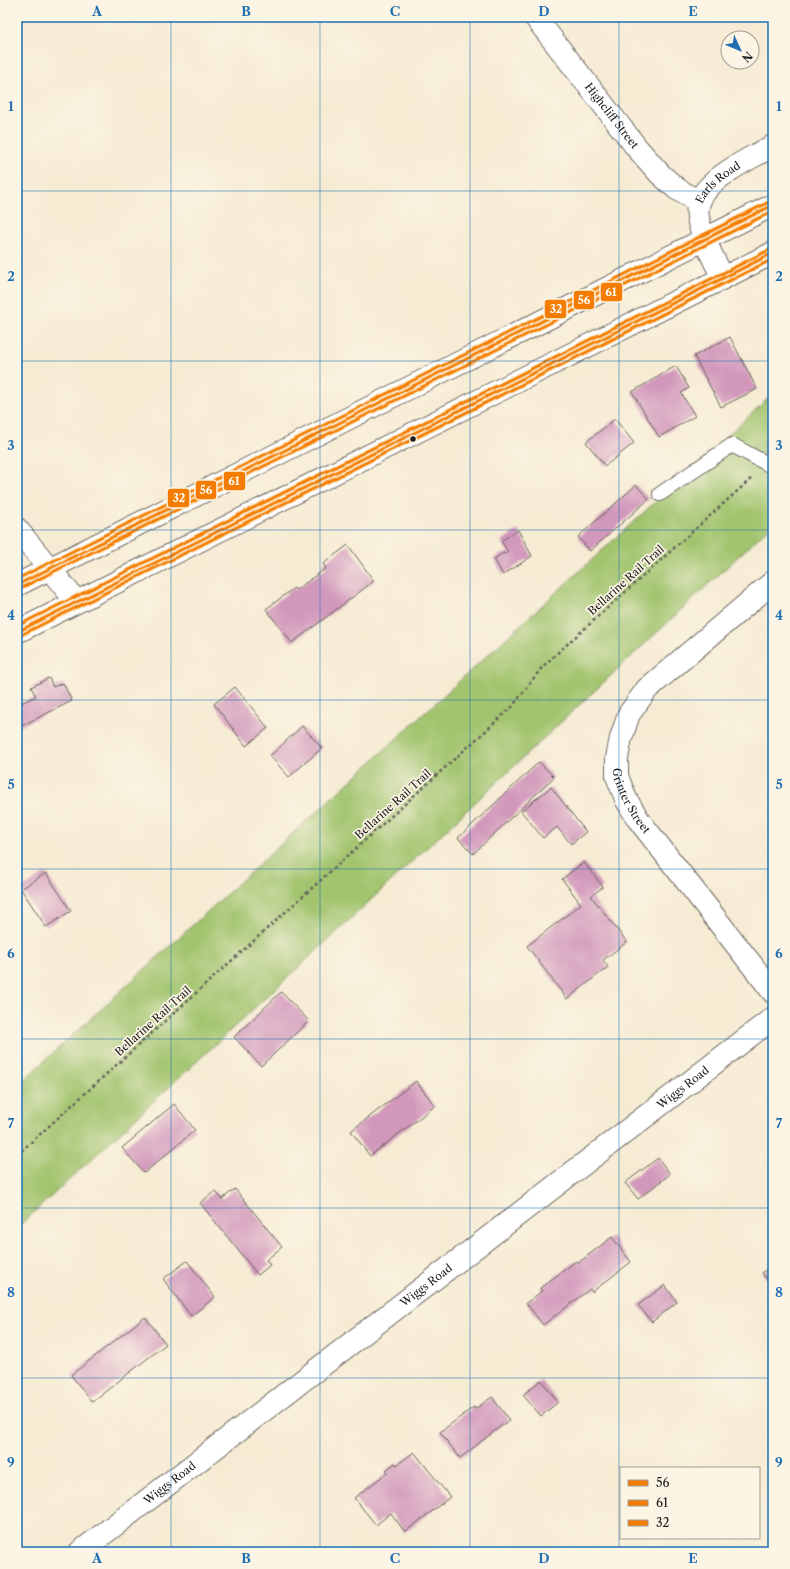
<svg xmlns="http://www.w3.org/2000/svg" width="790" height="1569" font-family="'Libre Caslon Text',serif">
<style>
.green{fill:#a2c46e;stroke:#5f7045}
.building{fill:#d198bb}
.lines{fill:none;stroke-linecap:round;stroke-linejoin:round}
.lane-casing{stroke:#68645c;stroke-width:16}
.street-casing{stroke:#68645c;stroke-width:24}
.highway-casing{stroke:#68645c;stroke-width:24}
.path{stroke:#68645c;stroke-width:2.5;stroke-dasharray:3 3;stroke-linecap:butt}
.lane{stroke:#fff;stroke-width:14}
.street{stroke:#fff;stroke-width:22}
.highway{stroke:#fff;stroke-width:22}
.bus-1-casing{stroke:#fcf5e5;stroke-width:6}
.bus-2-casing{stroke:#fcf5e5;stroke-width:6}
.bus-3-casing{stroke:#fcf5e5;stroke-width:6}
.bus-1{stroke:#f47d01;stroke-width:3}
.bus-2{stroke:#f47d01;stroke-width:3}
.bus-3{stroke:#f47d01;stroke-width:3}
.grid{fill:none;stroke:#1f6fb2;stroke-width:1;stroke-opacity:0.55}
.bus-dot{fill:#1c1c1c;stroke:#fcf5e5;stroke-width:1.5}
.labels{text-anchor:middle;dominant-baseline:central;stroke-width:3.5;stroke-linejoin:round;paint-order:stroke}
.street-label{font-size:11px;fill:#1c1c1c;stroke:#fcf5e5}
.line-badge{stroke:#fcf5e5;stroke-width:1.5}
.badge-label{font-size:11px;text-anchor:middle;font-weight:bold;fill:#fff}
.neatline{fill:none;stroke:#1f6fb2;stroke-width:1.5}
.grid-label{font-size:13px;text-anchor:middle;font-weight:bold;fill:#1f6fb2}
</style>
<rect width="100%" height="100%" fill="#fcf5e5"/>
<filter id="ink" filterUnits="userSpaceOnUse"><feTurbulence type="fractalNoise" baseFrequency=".025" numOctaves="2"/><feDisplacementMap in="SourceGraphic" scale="8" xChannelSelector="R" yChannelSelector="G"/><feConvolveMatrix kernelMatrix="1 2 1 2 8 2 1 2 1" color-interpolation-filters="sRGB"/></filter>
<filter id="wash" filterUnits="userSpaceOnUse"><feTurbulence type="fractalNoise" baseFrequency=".012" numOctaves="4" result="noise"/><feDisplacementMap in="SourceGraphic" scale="16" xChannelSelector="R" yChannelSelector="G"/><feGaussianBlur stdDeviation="0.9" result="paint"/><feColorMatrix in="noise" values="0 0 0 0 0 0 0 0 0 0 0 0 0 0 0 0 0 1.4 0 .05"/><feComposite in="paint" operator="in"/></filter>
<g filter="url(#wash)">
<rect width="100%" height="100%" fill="#f6ebd3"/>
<polygon class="green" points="773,394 773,524 327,941 17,1228 17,1086"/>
<g id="blocks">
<g class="building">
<polygon points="730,337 757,389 721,407 694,356"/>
<polygon points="676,366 689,388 681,393 695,416 659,437 632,392"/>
<polygon points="615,419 634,443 605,466 586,442"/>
<polygon points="636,485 649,499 590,551 578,537"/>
<polygon points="518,530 532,556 503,575 494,559 503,553 504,554 508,552 501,541"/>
<polygon points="348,545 374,581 292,643 266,609 294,588 296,590 326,568 323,564"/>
<polygon points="49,678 53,687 63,683 72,701 17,728 17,705 36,696 31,687"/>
<polygon points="235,687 268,728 246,746 214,704"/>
<polygon points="302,726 322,748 289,777 270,756"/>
<polygon points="539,762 554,777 473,854 458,838"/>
<polygon points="551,787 586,832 571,844 557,827 543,838 521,811"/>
<polygon points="584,862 603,887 591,896 627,942 603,960 608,967 567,999 527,946 581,904 562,879"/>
<polygon points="46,873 71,911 46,927 21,889"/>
<polygon points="281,992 309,1021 261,1066 234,1037"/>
<polygon points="416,1081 435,1106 370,1156 351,1131"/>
<polygon points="174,1104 195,1130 144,1173 122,1148"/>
<polygon points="658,1158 670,1174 638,1199 625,1183"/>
<polygon points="235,1189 282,1247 266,1260 270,1265 258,1275 200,1203 215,1191 222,1199"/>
<polygon points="612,1237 631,1262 592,1292 590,1289 543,1325 526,1303 542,1291 540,1288 576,1261 578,1263"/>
<polygon points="187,1261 215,1297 191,1316 163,1279"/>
<polygon points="773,1264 773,1287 762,1273"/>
<polygon points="665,1285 677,1302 652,1322 638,1305"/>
<polygon points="145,1317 166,1344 92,1402 71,1375"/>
<polygon points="541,1380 558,1402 541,1416 523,1395"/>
<polygon points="492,1397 509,1420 460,1458 440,1432 474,1407 475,1409"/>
<polygon points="414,1452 450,1497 405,1532 391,1513 376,1525 354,1498 388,1472 386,1470 395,1463 397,1465"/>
</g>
</g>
</g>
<g filter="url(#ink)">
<use href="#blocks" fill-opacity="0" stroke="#68645c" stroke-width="1"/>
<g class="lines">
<g class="lane-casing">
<polyline id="lane" points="660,494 732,445 773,467"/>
</g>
<g class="street-casing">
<g id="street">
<path id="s1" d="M535,17L637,148L660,174L677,189L699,202"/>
<path id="s2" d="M723,278C715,261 694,225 698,206C703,180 752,157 773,146"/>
<polyline points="17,529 76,601"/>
<path id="s3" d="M773,582L647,689L629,714L621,738L617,758V776L626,799L638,819L773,992"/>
<path id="s4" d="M80,1552L773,1018"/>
</g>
</g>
<g class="highway-casing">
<g id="highway">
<polyline points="17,585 773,205"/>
<polyline points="17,632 773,253"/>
</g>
</g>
<polyline class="path" points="17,1155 512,707 543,666 753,477"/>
<use href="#lane" class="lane"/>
<use href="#street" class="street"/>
<use href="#highway" class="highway"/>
<g class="bus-1-casing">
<g id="bus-1">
<polyline points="17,585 773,205"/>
<polyline points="17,632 773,253"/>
</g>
</g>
<g class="bus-2-casing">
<g id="bus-2">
<polyline points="19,589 773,211"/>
<polyline points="19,636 773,259"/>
</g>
</g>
<g class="bus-3-casing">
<g id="bus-3">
<polyline points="17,579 771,201"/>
<polyline points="17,626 771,249"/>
</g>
</g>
<use href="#bus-1" class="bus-1"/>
<use href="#bus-2" class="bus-2"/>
<use href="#bus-3" class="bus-3"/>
</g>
</g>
<path class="grid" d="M171,17V1552M320,17V1552M470,17V1552M619,17V1552M17,191H773M17,361H773M17,530H773M17,700H773M17,869H773M17,1039H773M17,1208H773M17,1378H773"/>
<circle class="bus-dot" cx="413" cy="439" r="3.5"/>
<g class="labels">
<g class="street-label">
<text stroke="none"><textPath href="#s1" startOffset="125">Highcliff Street</textPath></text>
<text stroke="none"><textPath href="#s2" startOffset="109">Earls Road</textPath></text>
<text transform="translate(626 580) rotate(-42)">Bellarine Rail Trail</text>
<text stroke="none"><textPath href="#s3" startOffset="288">Grinter Street</textPath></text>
<text transform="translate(393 804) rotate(-42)">Bellarine Rail Trail</text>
<text transform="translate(153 1021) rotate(-42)">Bellarine Rail Trail</text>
<text stroke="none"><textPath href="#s4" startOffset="761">Wiggs Road</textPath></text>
<text stroke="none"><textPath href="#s4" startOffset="437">Wiggs Road</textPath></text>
<text stroke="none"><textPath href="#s4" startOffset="113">Wiggs Road</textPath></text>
</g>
</g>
<g class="line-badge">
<rect x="600" y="282" width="23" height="20" rx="4" fill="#f47d01"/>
<rect x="573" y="290" width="22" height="20" rx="4" fill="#f47d01"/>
<rect x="544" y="299" width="23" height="20" rx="4" fill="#f47d01"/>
<rect x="223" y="471" width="23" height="20" rx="4" fill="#f47d01"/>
<rect x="195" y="480" width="22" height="20" rx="4" fill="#f47d01"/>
<rect x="167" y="488" width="23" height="20" rx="4" fill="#f47d01"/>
</g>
<g class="badge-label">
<text x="611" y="296">61</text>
<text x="584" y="304">56</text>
<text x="556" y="313">32</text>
<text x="234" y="485">61</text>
<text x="206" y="494">56</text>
<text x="179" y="502">32</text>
</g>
<rect width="790" height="1569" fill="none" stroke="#fcf5e5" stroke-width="44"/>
<rect x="620" y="1467" width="140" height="72" fill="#fcf5e5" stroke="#a29e95"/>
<rect x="628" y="1480" width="20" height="6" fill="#f47d01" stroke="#a29e95"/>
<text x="656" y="1487" font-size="12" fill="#1c1c1c">56</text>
<rect x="628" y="1500" width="20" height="6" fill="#f47d01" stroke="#a29e95"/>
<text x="656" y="1507" font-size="12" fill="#1c1c1c">61</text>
<rect x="628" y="1520" width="20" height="6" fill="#f47d01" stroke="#a29e95"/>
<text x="656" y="1527" font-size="12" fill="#1c1c1c">32</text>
<g transform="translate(740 50) rotate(134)"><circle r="19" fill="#fcf5e5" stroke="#a29e95"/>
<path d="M0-3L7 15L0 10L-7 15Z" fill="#1f6fb2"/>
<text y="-6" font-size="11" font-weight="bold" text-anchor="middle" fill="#1c1c1c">N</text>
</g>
<rect x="22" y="22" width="746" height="1525" class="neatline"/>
<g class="grid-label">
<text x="97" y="16">A</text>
<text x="246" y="16">B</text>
<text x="395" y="16">C</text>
<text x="544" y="16">D</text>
<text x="693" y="16">E</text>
<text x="11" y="111">1</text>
<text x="779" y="111">1</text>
<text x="11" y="281">2</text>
<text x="779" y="281">2</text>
<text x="11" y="450">3</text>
<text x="779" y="450">3</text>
<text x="11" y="620">4</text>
<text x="779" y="620">4</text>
<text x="11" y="789">5</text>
<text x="779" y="789">5</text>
<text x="11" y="958">6</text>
<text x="779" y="958">6</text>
<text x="11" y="1128">7</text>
<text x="779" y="1128">7</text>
<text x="11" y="1297">8</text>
<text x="779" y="1297">8</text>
<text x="11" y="1467">9</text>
<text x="779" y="1467">9</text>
<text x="97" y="1563">A</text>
<text x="246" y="1563">B</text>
<text x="395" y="1563">C</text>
<text x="544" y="1563">D</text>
<text x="693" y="1563">E</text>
</g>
</svg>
